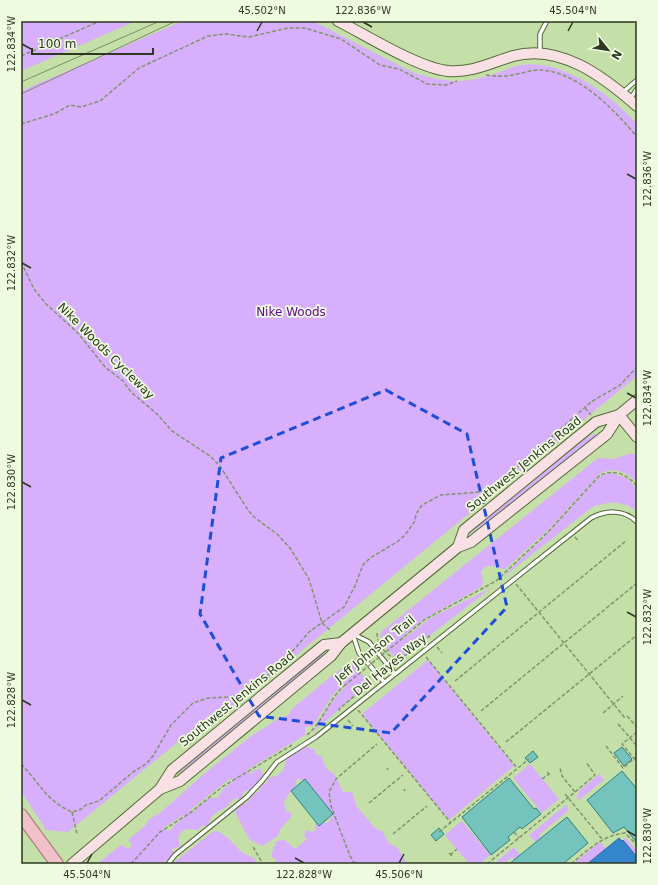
<svg xmlns="http://www.w3.org/2000/svg" width="658" height="885" font-family="'DejaVu Sans',sans-serif">
<style>
.green{fill:#d8affc;fill-rule:evenodd}
.water{fill:#3485cb;stroke:#326e98}
.building{fill:#74c4bd;stroke:#30827c}
.lines{fill:none;stroke-linecap:round;stroke-linejoin:round}
.lane-casing{stroke:#546a37;stroke-width:5.5}
.secondary-casing{stroke:#546a37;stroke-width:12}
.primary-casing{stroke:#a67677;stroke-width:14}
.path{stroke:#81946b;stroke-width:1.5;stroke-dasharray:4 2;stroke-linecap:butt}
.lane{stroke:#fff;stroke-width:3.5}
.secondary{stroke:#f8e0e4;stroke-width:10}
.primary{stroke:#f1c1ca;stroke-width:12}
.tram{stroke:#7c8e67;stroke-width:1}
.path-bridge{stroke:#81946b;stroke-width:1.5;stroke-dasharray:4 2;stroke-linecap:butt}
.marked{fill:none;stroke:#1d4ed8;stroke-width:3;stroke-dasharray:8 5;stroke-linejoin:round}
.ticks{fill:none;stroke:#2d3721;stroke-width:1.5}
.labels{text-anchor:middle;dominant-baseline:central;stroke-width:3.5;stroke-linejoin:round;paint-order:stroke}
.park-label{font-size:12px;fill:#650994;stroke:#eefbdf}
.street-label{font-size:12px;fill:#2d3721;stroke:#eefbdf}
.neatline{fill:none;stroke:#2d3721;stroke-width:1.5}
.ticks-label{font-size:10px;text-anchor:middle;fill:#2d3721}
</style>
<rect width="100%" height="100%" fill="#c5dfa8"/>
<g class="green">
<polygon points="21,21 136,21 21,71"/>
<path d="M183,21H313L410,71C435,81 461,85 487,76C499,73 510,67 522,65C562,59 611,95 637,124V376L189,743L184,737L68,832L46,830L21,791V91Z"/>
<polygon points="599,435 468,537 484,521 582,440 594,434"/>
<path d="M632,453L637,456V483C628,472 613,466 600,474L549,529L505,569C496,569 488,560 481,572L483,583L481,587L426,618L403,636L405,638L430,618L491,588L402,657C391,659 378,641 381,632L598,458L613,459Z"/>
<path d="M612,473L627,478L637,489V511C623,500 606,501 591,508L502,578L512,567L544,537L597,479L605,474Z"/>
<polygon points="327,653 178,776 177,776 193,759 320,655"/>
<polygon points="428,660 514,766 449,820 362,714"/>
<path d="M351,663L368,681L366,686L313,732L332,701L345,687L343,685L332,696L313,726L305,727V735L247,770L250,774L254,770L261,769L263,775L253,789L243,792L241,800L235,798C231,801 229,806 225,808C215,813 211,814 208,826H202L198,830L188,829L182,831L178,837L180,847L172,849L174,854L171,855V859L166,860L162,864H97L121,845L129,849L132,844L128,840L147,824L148,820L160,813L204,774L250,737L279,718L288,715L292,709L335,673ZM234,778L232,782L222,790L218,798H209L203,804L197,806L195,812L190,810L227,781ZM186,814C181,822 174,823 171,830H164L163,828Z"/>
<polygon points="300,747 308,747 315,750 315,754 321,756 326,768 335,775 343,792 352,792 357,807 376,829 382,831 389,843 398,848 407,864 275,864 276,860 271,856 276,841 285,840 295,849 307,839 304,836 306,830 313,832 316,828 315,824 316,822 328,823 333,814 313,789 300,779 297,779 295,789 290,792 284,802 286,811 291,813 292,816 281,828 278,836 262,846 249,839 235,812 240,805 247,803 249,798 260,790 261,784 266,784 268,778 276,776 283,771 286,760"/>
<polygon points="530,764 559,799 542,813 513,778"/>
<polygon points="599,774 604,780 579,800 576,796 579,794 578,792"/>
<polygon points="566,805 569,810 539,835 541,837 535,842 529,835"/>
<polygon points="462,821 490,855 480,864 469,864 445,835"/>
<path d="M217,831C227,835 235,846 243,853C249,857 256,856 257,864H172L212,832Z"/>
<polygon points="626,838 637,851 637,857 623,840"/>
<polygon points="600,842 606,849 587,864 573,864"/>
<polygon points="514,847 520,855 514,859 512,857 503,864 494,864"/>
</g>
<polygon class="water" points="619,838 622,841 623,840 637,857 637,864 587,864"/>
<g class="building">
<polygon points="622,747 632,759 624,766 614,753"/>
<polygon points="533,751 538,757 530,763 525,758"/>
<polygon points="622,771 637,789 637,843 624,827 613,833 587,800"/>
<polygon points="509,778 534,809 536,808 541,814 522,829 520,827 508,837 510,840 491,855 462,817"/>
<polygon points="305,779 333,814 319,826 291,791"/>
<polygon points="567,817 588,843 563,864 509,864"/>
<polygon points="439,828 444,834 436,841 431,835"/>
</g>
<g class="lines">
<g class="lane-casing">
<g id="lane">
<polyline points="540,52 540,34 547,21"/>
<polyline points="623,92 637,80"/>
<polyline points="630,99 637,89"/>
<polyline points="353,634 369,642 395,674"/>
<polyline points="353,635 359,653 384,682"/>
<path d="M168,864L175,855L247,797L262,781L277,762L316,737L591,518C606,510 624,509 637,522"/>
</g>
</g>
<g class="secondary-casing">
<g id="secondary">
<path d="M338,21C366,35 418,68 448,71C472,73 490,63 513,56C560,43 604,77 637,106"/>
<polyline points="637,400 619,415 637,437"/>
<polyline points="160,789 172,770 324,645 341,643"/>
<polyline points="72,864 160,789 180,781 331,656 341,643 458,547 471,542 607,434 619,415 596,422 464,530 458,547"/>
</g>
</g>
<g class="primary-casing">
<polyline id="primary" points="21,815 57,864"/>
</g>
<g class="path">
<polyline points="21,56 100,21"/>
<path d="M486,75C495,76 504,77 513,75C522,73 531,70 540,70C577,71 615,110 637,137"/>
<polyline points="21,124 54,114 70,105 81,107 100,101 139,68 208,36 226,34 249,37 288,28 305,28 341,39 380,65 399,69 427,84 446,85 457,81"/>
<polyline points="21,262 34,289 46,304 78,333 105,367 123,381 131,392 157,414 172,431 210,456 220,466 248,510 254,517 277,534 290,548 309,579 322,623 330,630"/>
<polyline points="585,408 591,415"/>
<polyline points="575,537 579,542"/>
<polyline points="516,584 625,718"/>
<path d="M377,633C377,645 389,661 402,658L429,636L431,639"/>
<path d="M404,637L424,620L496,581L548,532L599,476C613,468 627,474 637,486"/>
<polyline points="437,647 442,653"/>
<polyline points="426,657 517,768"/>
<polyline points="353,659 358,661"/>
<polyline points="455,681 627,540"/>
<polyline points="358,710 451,823"/>
<polyline points="340,711 339,709 369,684 370,676"/>
<polyline points="481,711 637,583"/>
<polyline points="603,713 623,696"/>
<polyline points="627,716 637,727"/>
<polyline points="348,720 353,726"/>
<polyline points="618,724 637,746"/>
<polyline points="637,732 622,744 637,762"/>
<path d="M307,735C323,722 328,700 344,686"/>
<polyline points="506,742 637,635"/>
<polyline points="606,746 623,768 637,756"/>
<path d="M21,764C40,783 45,800 72,812L80,810L86,805L99,801L133,772L146,764L153,756L171,725L193,703L208,698L228,697L240,694L278,668L309,632L344,607L355,586L363,565L370,558L397,542L405,535L415,521L416,514L422,505L441,495L479,492L495,487L591,402L620,385L637,367"/>
<polyline points="387,768 388,770"/>
<polyline points="547,772 550,775"/>
<polyline points="542,779 549,774"/>
<polyline points="404,789 405,791"/>
<polyline points="575,792 595,775 586,762"/>
<polyline points="565,794 602,839"/>
<polyline points="369,803 403,775"/>
<polyline points="72,812 77,834"/>
<polyline points="439,832 529,759"/>
<polyline points="514,832 519,838"/>
<polyline points="393,834 427,806"/>
<polyline points="253,847 263,864"/>
<polyline points="449,853 452,856"/>
<polyline points="450,855 457,849"/>
<polyline points="131,864 160,832 190,813 222,787 292,745"/>
<polyline points="355,864 350,856 331,806 329,792 336,779 377,744"/>
<polyline points="487,864 575,792 562,776 560,768"/>
<path d="M571,864C588,850 603,835 625,833L637,845"/>
</g>
<use href="#lane" class="lane"/>
<use href="#secondary" class="secondary"/>
<use href="#primary" class="primary"/>
<g class="tram">
<polyline points="21,82 160,21"/>
<polyline points="21,94 176,21"/>
</g>
<polyline class="path-bridge" points="344,686 404,637"/>
</g>
<path class="marked" d="M386,390L467,434L507,607L391,733L259,716L200,614L221,458Z"/>
<path class="ticks" d="M363,22L372,27M257,31L262,22M568,31L573,22M22,44L31,49M627,174L636,179M22,263L31,268M627,393L636,398M22,482L31,487M627,612L636,617M22,700L31,705M627,831L636,836M295,858L304,863M87,863L92,854M399,863L404,854"/>
<g class="labels">
<g class="park-label">
<text x="291" y="312">Nike Woods</text>
</g>
<g class="street-label">
<text transform="translate(106 351) rotate(45)">Nike Woods Cycleway</text>
<text transform="translate(524 464) rotate(-39)">Southwest Jenkins Road</text>
<text transform="translate(375 649) rotate(-39)">Jeff Johnson Trail</text>
<text transform="translate(390 665) rotate(-39)">Del Hayes Way</text>
<text transform="translate(237 699) rotate(-39)">Southwest Jenkins Road</text>
</g>
</g>
<rect width="658" height="885" fill="none" stroke="#eefbdf" stroke-width="44"/>
<g transform="translate(608 50) rotate(120)" stroke="#eefbdf" stroke-width="3" paint-order="stroke">
<path d="M0-3L7 15L0 10L-7 15Z" fill="#2d3721"/>
<text y="-6" font-size="11" font-weight="bold" text-anchor="middle" fill="#2d3721">N</text>
</g>
<path d="M32 48v6h121v-6" fill="none" stroke="#2d3721" stroke-width="2"/>
<text x="38" y="48" font-size="12" fill="#2d3721" stroke="#eefbdf" stroke-width="3" paint-order="stroke">100 m</text>
<rect x="22" y="22" width="614" height="841" class="neatline"/>
<g class="ticks-label">
<text x="262" y="14">45.502°N</text>
<text x="363" y="14">122.836°W</text>
<text x="573" y="14">45.504°N</text>
<text transform="translate(11 44) rotate(-90)" y="4">122.834°W</text>
<text transform="translate(647 179) rotate(-90)" y="4">122.836°W</text>
<text transform="translate(11 263) rotate(-90)" y="4">122.832°W</text>
<text transform="translate(647 398) rotate(-90)" y="4">122.834°W</text>
<text transform="translate(11 482) rotate(-90)" y="4">122.830°W</text>
<text transform="translate(647 617) rotate(-90)" y="4">122.832°W</text>
<text transform="translate(11 700) rotate(-90)" y="4">122.828°W</text>
<text transform="translate(647 836) rotate(-90)" y="4">122.830°W</text>
<text x="87" y="878">45.504°N</text>
<text x="304" y="878">122.828°W</text>
<text x="399" y="878">45.506°N</text>
</g>
</svg>
